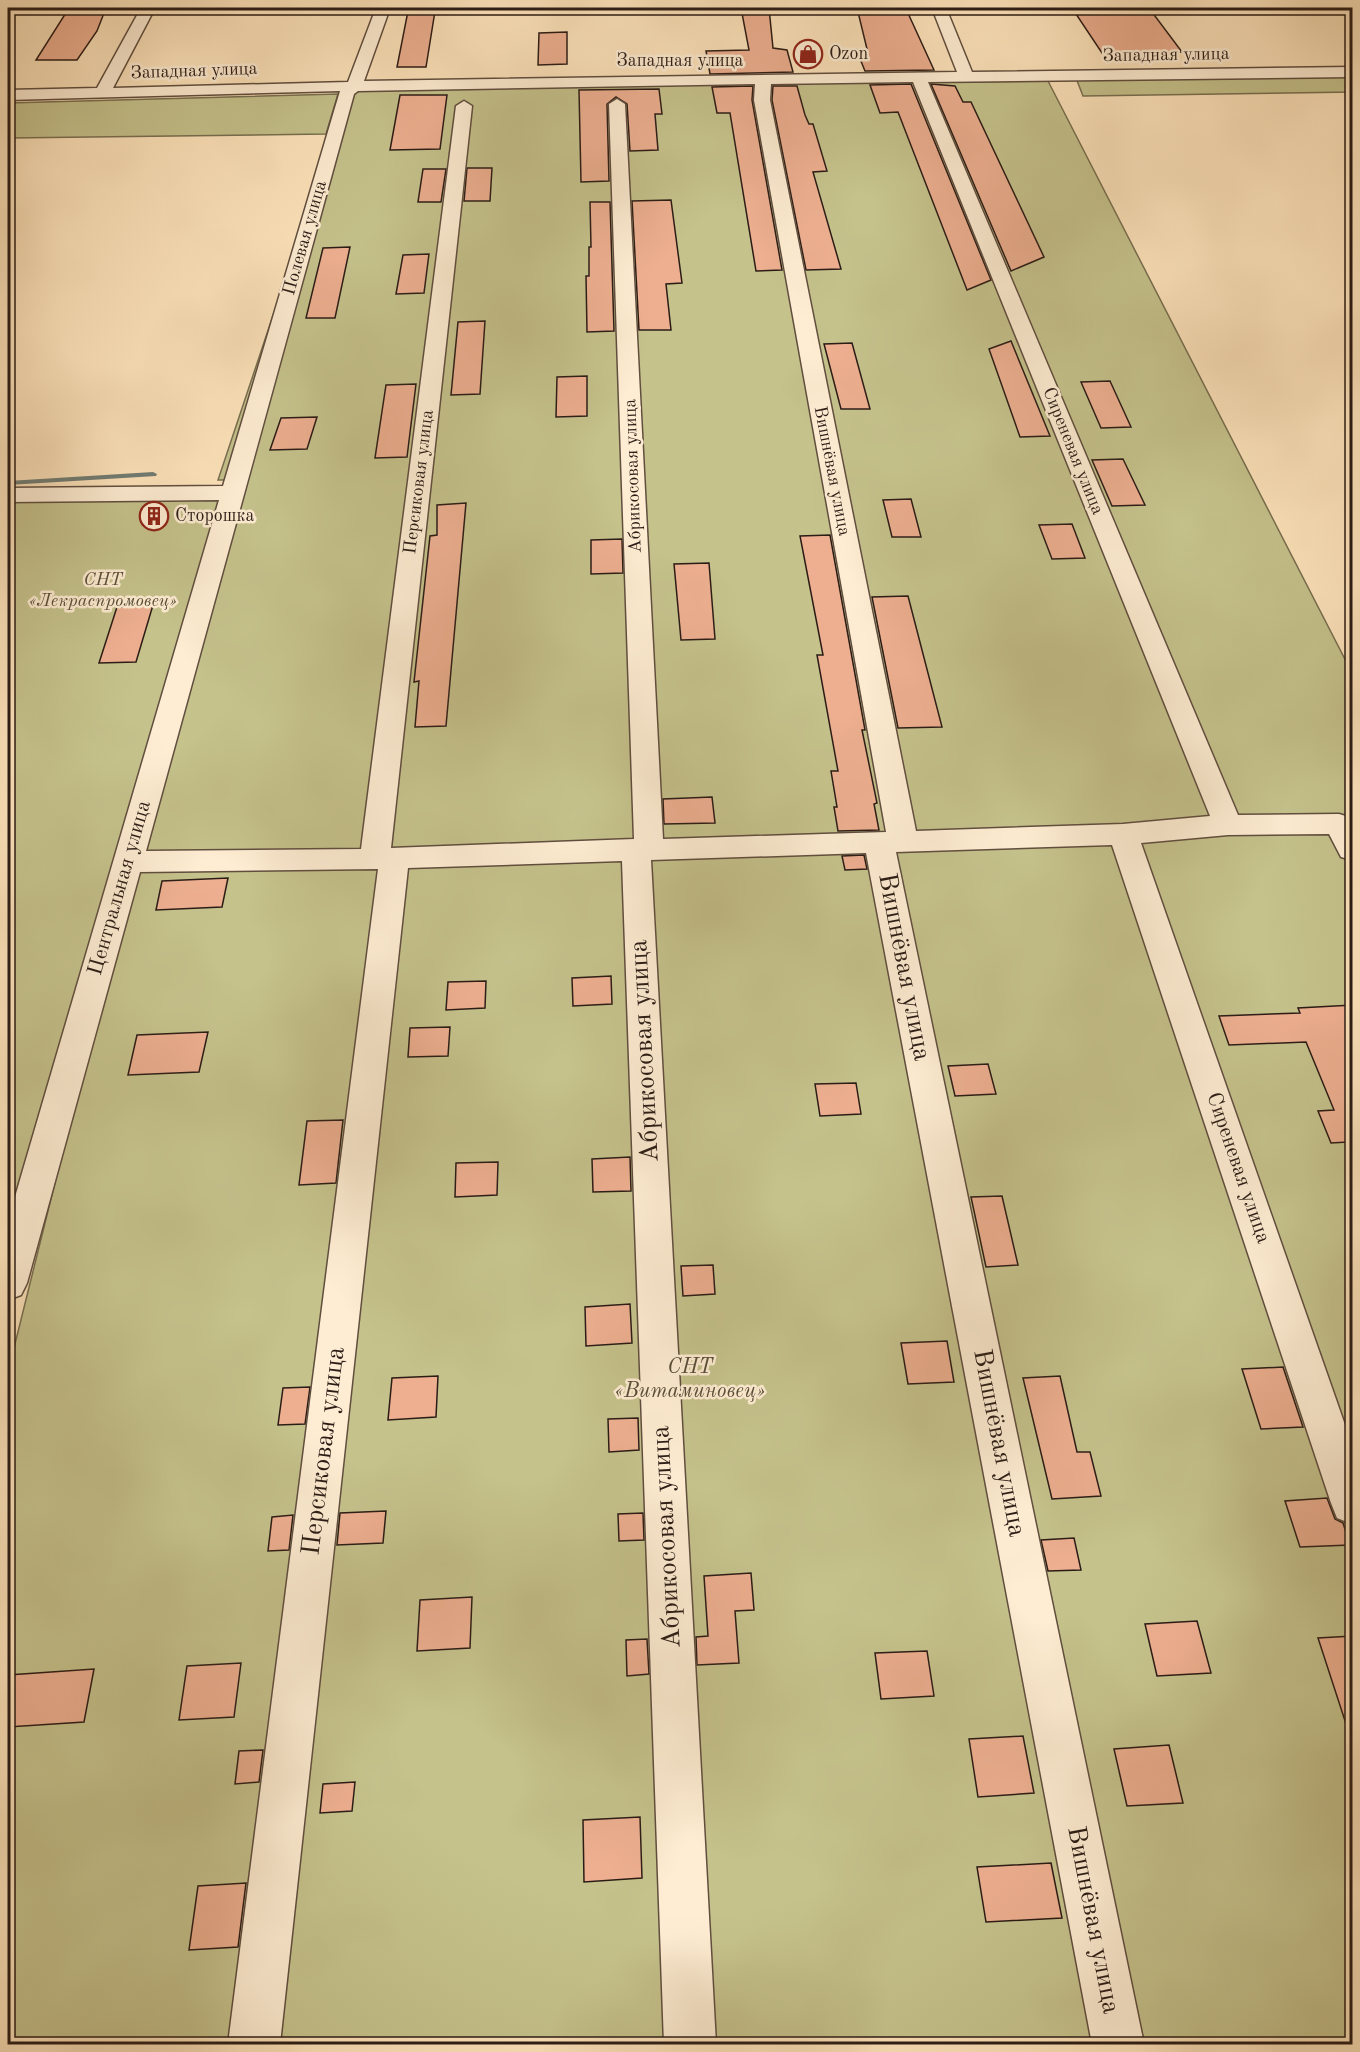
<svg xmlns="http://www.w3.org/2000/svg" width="1360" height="2052" font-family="'Old Standard TT',serif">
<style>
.green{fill:#c5c28c;stroke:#786f51;stroke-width:1.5}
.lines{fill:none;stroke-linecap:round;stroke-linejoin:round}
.stream{fill:#717d74;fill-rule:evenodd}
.building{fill:#edaf90;stroke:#2b1c16;stroke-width:1.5}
.minor-casing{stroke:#604e3f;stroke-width:3}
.minor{fill:#feedd3;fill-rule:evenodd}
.labels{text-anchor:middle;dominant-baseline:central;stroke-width:5;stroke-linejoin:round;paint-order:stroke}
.far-poi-label{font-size:18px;fill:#2b1c16;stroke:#feedd3;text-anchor:start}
.far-street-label{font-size:18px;fill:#2b1c16;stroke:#feedd3}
.far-park-label{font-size:18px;font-style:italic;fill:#594e39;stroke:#feedd3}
.street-label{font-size:21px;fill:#2b1c16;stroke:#feedd3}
.park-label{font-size:21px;font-style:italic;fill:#594e39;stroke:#feedd3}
.near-street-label{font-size:26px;fill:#2b1c16;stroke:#feedd3}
</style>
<rect width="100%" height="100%" fill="#fde3bb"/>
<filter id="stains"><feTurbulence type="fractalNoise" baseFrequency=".00333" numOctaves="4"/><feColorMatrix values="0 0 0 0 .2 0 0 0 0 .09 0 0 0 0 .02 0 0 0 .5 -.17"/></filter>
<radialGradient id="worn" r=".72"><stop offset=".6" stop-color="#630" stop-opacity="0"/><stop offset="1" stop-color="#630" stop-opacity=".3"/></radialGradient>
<g class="green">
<polygon points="1352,74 1352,92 1083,96 1076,78"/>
<polygon points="1048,81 1352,673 1352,2044 8,2044 8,1372 83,1070 239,480 218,480 349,88"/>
<polygon points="338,94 326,134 8,138 8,103"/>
<polygon points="232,493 8,1283 8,495"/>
</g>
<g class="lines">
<polygon class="stream" points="153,472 157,474 156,476 8,485 8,481"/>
</g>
<g class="building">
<polygon points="69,8 106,8 97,31 77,60 36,60"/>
<polygon points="741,8 769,8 773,48 787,50 793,72 710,74 706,51 749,50"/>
<polygon points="1072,8 1149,8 1182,52 1102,53"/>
<polygon points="408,11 435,11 426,67 397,67"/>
<polygon points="907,11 934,70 865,71 856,49 867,49 858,12"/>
<polygon points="567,32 567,64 538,65 539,33"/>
<polygon points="911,84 991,280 967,290 898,112 880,113 870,85"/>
<polygon points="931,84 955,86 963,102 971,102 1044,257 1011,271"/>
<polygon points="753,86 752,100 782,270 756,271 730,113 717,113 712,87"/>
<polygon points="773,86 797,86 805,115 809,124 813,124 827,171 813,172 841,269 806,270 772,100"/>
<polygon points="659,89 662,114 655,114 658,150 630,151 627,104 616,97 607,104 609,181 581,182 579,90"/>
<polygon points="400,95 447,95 440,149 390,150"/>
<polygon points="467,168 492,168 490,201 464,201"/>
<polygon points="423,169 446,169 441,202 418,202"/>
<polygon points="671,200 682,283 666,284 671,330 639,330 632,201"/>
<polygon points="590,202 610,202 614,331 587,332 586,276 589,276 589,247 591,247"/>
<polygon points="350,247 335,318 306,318 323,248"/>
<polygon points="429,254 424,293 396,294 403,255"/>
<polygon points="485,321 480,394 451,395 458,322"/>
<polygon points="1011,341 1050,436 1020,437 989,349"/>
<polygon points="852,343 870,409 841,409 824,344"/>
<polygon points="587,376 587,416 556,417 557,377"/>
<polygon points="1110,381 1131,427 1101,428 1081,382"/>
<polygon points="416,384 407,457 375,458 386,385"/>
<polygon points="317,417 307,449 270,450 281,418"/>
<polygon points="1123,459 1145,505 1112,506 1092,460"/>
<polygon points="911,499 921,537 892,537 883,500"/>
<polygon points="466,503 446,726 415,727 419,681 414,682 430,536 437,535 437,505"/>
<polygon points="1072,524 1085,558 1052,559 1039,525"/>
<polygon points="830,535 865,730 862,730 877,803 874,804 879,830 838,831 834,807 837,807 831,771 838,771 817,655 823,655 800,536"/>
<polygon points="622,539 623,573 591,574 591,540"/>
<polygon points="709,563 715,639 681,640 674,564"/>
<polygon points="908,596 922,650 942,727 898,728 872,597"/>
<polygon points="153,605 136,662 99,663 117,607"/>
<polygon points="712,797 715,823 664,824 663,799"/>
<polygon points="864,855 867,869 845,870 842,856"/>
<polygon points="228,878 222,907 156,910 162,881"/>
<polygon points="611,976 612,1004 573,1006 572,978"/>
<polygon points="486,981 485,1008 446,1010 448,982"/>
<polygon points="1353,1005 1353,1152 1352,1152 1348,1142 1331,1143 1318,1111 1334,1110 1306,1042 1229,1045 1219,1016 1300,1013 1298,1008"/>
<polygon points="450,1027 448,1056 408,1057 410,1028"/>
<polygon points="208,1032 199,1072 128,1075 137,1035"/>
<polygon points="988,1064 996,1094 955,1096 948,1066"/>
<polygon points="856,1083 861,1114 820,1116 815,1084"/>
<polygon points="343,1120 336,1183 299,1185 307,1121"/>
<polygon points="630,1157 631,1191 593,1192 592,1159"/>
<polygon points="498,1162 497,1195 455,1197 456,1163"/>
<polygon points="1002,1196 1018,1265 986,1267 971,1197"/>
<polygon points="713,1265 715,1294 683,1296 681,1266"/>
<polygon points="630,1304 632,1343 586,1346 585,1307"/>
<polygon points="947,1341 954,1382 908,1384 901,1343"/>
<polygon points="1283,1367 1303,1427 1261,1429 1242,1369"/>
<polygon points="438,1376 436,1417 388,1420 392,1378"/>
<polygon points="1060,1376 1077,1452 1090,1452 1101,1496 1052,1499 1023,1378"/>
<polygon points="310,1387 305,1424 278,1425 283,1388"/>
<polygon points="638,1418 639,1450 609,1452 608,1419"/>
<polygon points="1327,1498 1335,1519 1343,1523 1350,1545 1300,1547 1285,1501"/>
<polygon points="386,1511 383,1543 337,1545 340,1513"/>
<polygon points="643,1513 644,1540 619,1541 618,1514"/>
<polygon points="293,1515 289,1550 268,1551 272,1517"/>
<polygon points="1074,1538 1081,1570 1048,1571 1041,1540"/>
<polygon points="751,1573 754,1610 735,1611 739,1663 697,1665 696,1637 708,1636 704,1576"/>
<polygon points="472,1597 470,1648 417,1651 420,1600"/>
<polygon points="1197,1621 1211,1673 1157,1676 1145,1624"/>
<polygon points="1353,1636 1353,1726 1347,1727 1318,1638"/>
<polygon points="647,1639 649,1674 627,1676 626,1640"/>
<polygon points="927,1651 934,1696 881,1699 875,1653"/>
<polygon points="241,1663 234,1717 179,1720 187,1666"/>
<polygon points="94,1669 84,1722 8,1727 8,1675"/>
<polygon points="1023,1736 1034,1793 978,1797 969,1739"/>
<polygon points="1169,1745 1183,1803 1127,1806 1114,1749"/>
<polygon points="263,1750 259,1782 235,1784 239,1751"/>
<polygon points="355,1782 352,1811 320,1813 323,1784"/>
<polygon points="640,1817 642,1878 584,1882 583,1820"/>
<polygon points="1051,1863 1062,1918 986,1922 977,1867"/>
<polygon points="246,1883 238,1947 189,1950 198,1886"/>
</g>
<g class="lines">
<g class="minor-casing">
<path id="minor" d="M141,8H155L113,88L348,82L376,8H390L364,81L957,72L932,8H946L972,72L1352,67V77L928,82L1238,815L1339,814L1349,817L1352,822V860L1341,857L1329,834L1228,835L1141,843L1352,1445V1524L1337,1518L1331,1503L1112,845L896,852L1144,2044H1092L866,853L651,860L716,2044H664L622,861L408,868L280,2044H228L378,869L140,872L27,1283L21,1295L8,1300V1221L219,500L8,502V488L223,486L340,91L8,100V90L97,88ZM913,82L1210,816L1123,824L916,831L770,100L771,84ZM755,84L754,100L886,832L663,839L625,104L617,99L609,104L634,839L391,848L472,106L464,101L456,106L361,849L146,851L354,94L358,91Z"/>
</g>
<use href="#minor" class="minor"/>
</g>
<defs>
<g id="shop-ring" transform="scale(1.5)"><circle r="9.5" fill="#feedd3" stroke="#8f2418" stroke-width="1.5"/><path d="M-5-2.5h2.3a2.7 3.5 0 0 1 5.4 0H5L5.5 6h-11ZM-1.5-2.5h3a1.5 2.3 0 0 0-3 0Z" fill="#8f2418"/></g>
<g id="building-ring" transform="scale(1.5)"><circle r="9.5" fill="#feedd3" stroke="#8f2418" stroke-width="1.5"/><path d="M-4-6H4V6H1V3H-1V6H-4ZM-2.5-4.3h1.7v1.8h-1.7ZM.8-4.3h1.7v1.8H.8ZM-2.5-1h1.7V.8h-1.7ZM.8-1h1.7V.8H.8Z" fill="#8f2418"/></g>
</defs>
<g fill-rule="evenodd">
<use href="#shop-ring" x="808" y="54"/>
<use href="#building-ring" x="154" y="516"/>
</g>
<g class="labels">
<g class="far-poi-label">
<text x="829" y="54">Ozon</text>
<text x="175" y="516">Сторошка</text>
</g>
<g class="far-street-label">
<text transform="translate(1166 55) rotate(-1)">Западная улица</text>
<text x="680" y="61">Западная улица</text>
<text transform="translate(194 71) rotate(-2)">Западная улица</text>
<text transform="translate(305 238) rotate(-74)">Полевая улица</text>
<text transform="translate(1073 451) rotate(68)">Сиреневая улица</text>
<text transform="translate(832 471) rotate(79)">Вишнёвая улица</text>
<text transform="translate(633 476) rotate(-92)">Абрикосовая улица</text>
<text transform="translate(419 482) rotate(-83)">Персиковая улица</text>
</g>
<g class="far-park-label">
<text x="103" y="580">СНТ<tspan x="103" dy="21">«Лекраспромовец»</tspan></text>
</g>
<g class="street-label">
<text transform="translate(120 888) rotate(-74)">Центральная улица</text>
<text transform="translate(1238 1168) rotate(71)">Сиреневая улица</text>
</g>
<g class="park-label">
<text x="690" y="1367">СНТ<tspan x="690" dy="24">«Витаминовец»</tspan></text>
</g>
<g class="near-street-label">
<text transform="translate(904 967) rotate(79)">Вишнёвая улица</text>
<text transform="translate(645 1051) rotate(-93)">Абрикосовая улица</text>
<text transform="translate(999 1443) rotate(79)">Вишнёвая улица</text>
<text transform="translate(324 1451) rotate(-83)">Персиковая улица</text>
<text transform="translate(667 1537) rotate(-93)">Абрикосовая улица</text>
<text transform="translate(1093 1920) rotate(79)">Вишнёвая улица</text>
</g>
</g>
<rect width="1360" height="2052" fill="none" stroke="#fde3bb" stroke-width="30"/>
<rect x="9" y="9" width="1342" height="2034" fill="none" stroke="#2b1c16" stroke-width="3"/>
<rect x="15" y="15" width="1330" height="2022" fill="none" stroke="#2b1c16" stroke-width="1.5"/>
<rect width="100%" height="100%" filter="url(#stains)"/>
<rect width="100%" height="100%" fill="url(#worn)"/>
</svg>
